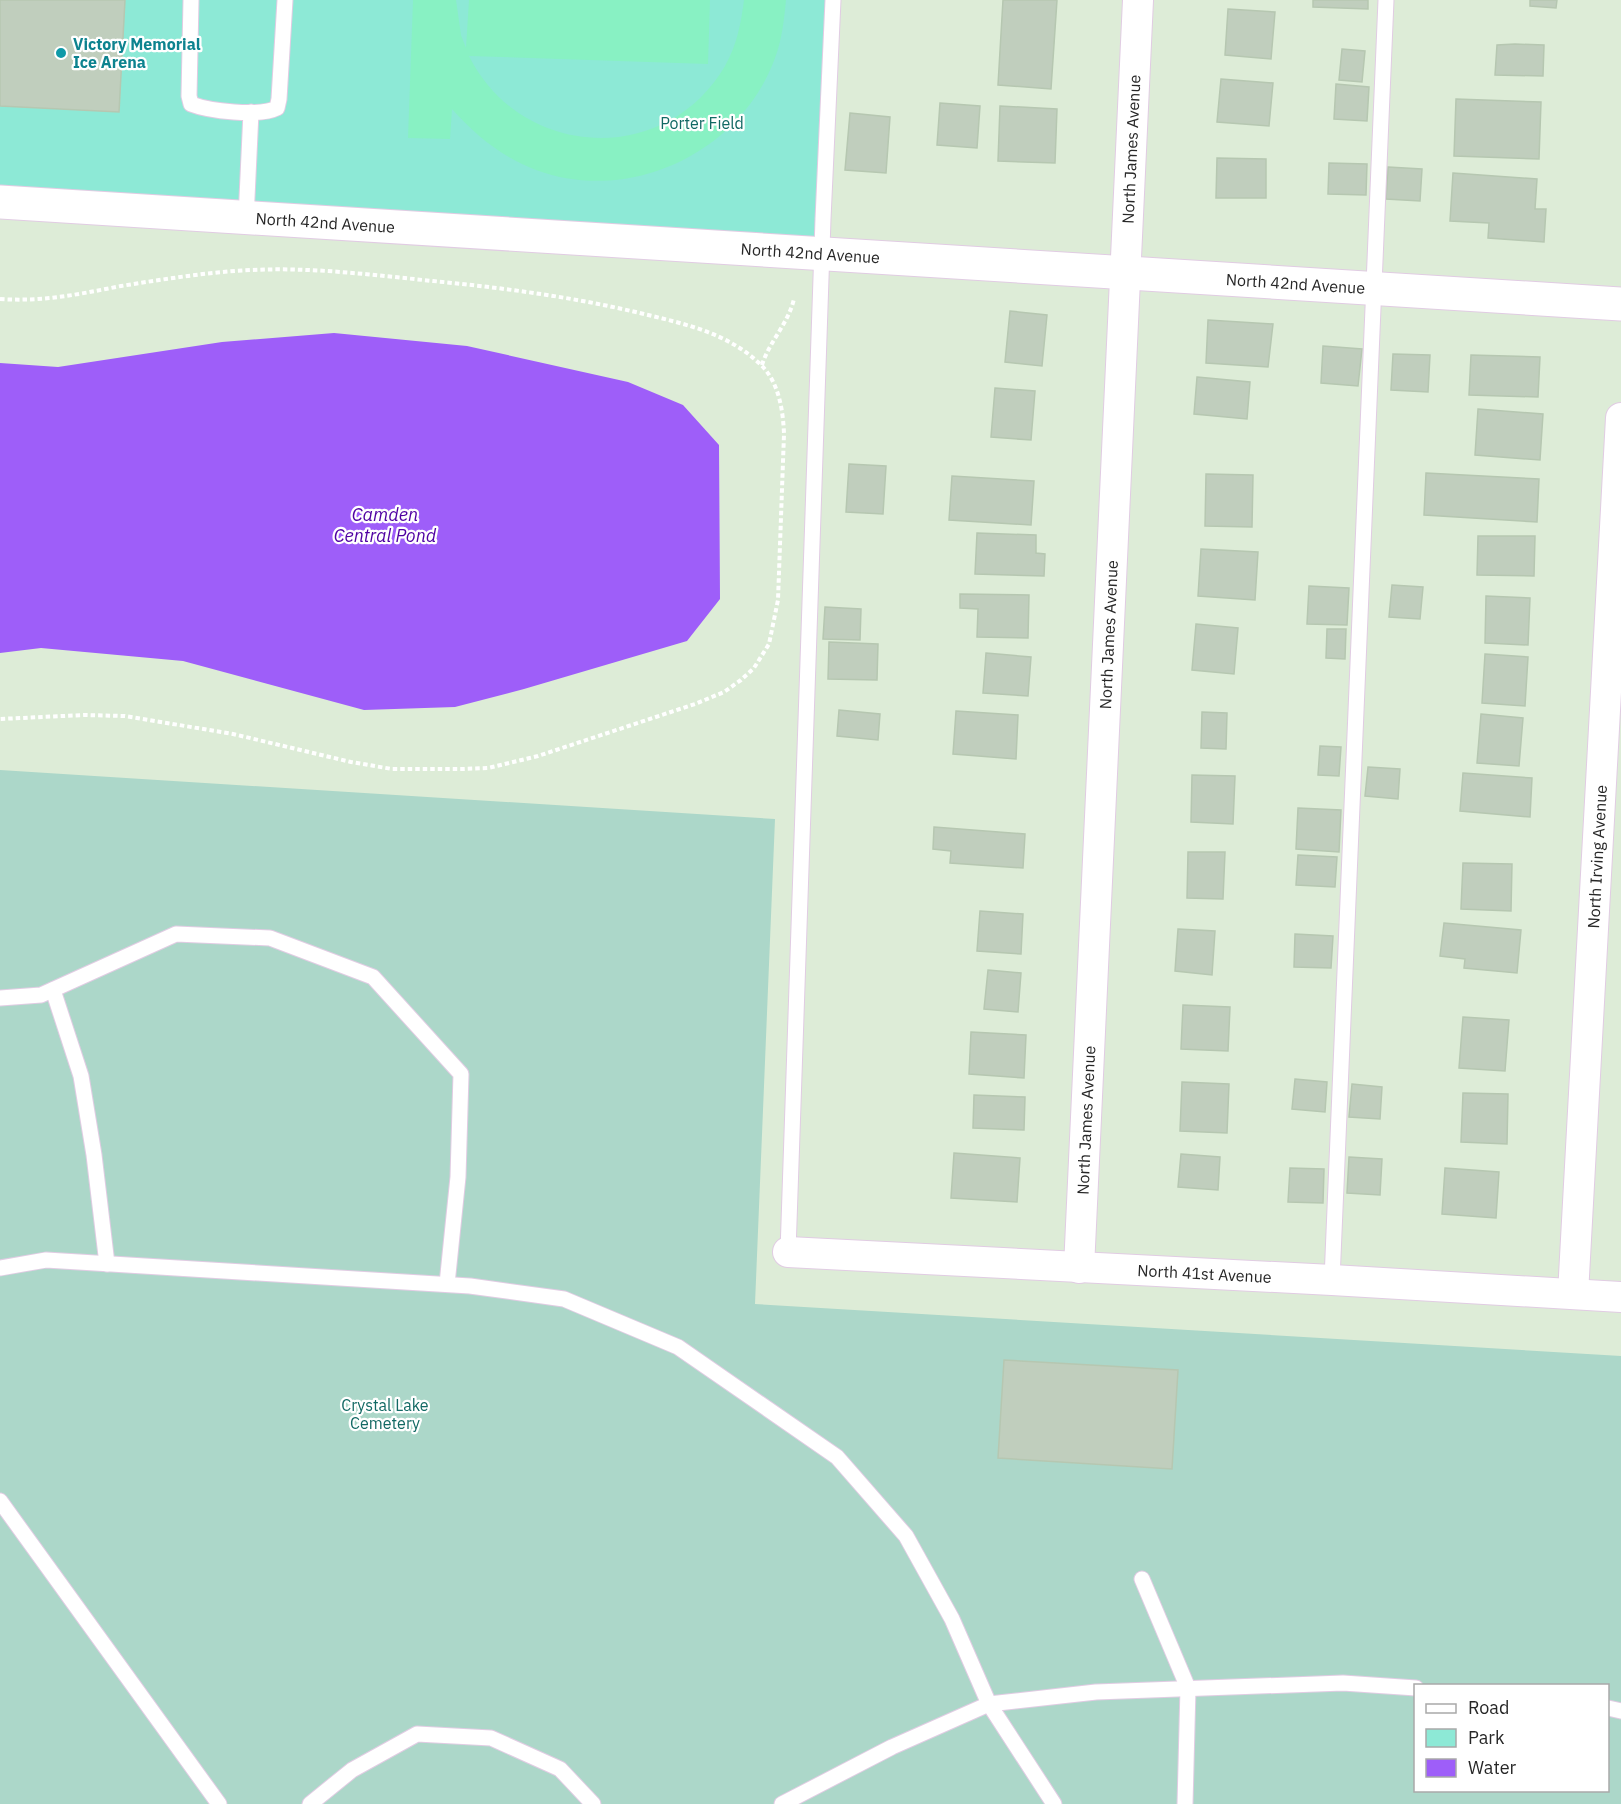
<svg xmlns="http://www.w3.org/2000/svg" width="1621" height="1804" font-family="'IBM Plex Sans',sans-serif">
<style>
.green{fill:#8de9d6}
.cemetery{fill:#acd7c9;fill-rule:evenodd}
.pitch{fill:#88f1c3}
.water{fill:#9e5ef9}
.building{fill:#c0cebd;stroke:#b6c7b1;stroke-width:1.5}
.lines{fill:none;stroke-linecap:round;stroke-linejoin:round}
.lane-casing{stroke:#e1cce3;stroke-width:17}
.street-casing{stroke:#e1cce3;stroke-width:32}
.secondary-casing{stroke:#e1cce3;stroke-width:35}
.path{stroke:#fff;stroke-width:4;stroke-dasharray:4.5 3;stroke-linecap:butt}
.lane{stroke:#fff;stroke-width:15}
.street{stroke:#fff;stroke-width:30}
.secondary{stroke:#fff;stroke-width:33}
.culture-dot{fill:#0f9aa8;stroke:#fff;stroke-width:2}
.labels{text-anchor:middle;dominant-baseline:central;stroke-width:4.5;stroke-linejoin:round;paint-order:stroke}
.culture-label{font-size:16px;font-weight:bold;fill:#0d838f;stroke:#fff;text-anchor:start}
.park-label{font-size:16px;fill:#126964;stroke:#fff}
.street-label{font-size:16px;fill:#272727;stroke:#fff}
.water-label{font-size:18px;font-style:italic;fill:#4f01a2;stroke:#fff}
</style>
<rect width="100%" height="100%" fill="#ddecd7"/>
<polygon class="green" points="0,0 831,0 822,254 0,201"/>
<path class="cemetery" d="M0,770L775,819L755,1304L1621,1356V1804H0ZM1416,1686H1608V1790H1416Z"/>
<path class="pitch" d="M413,0H456L461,35L466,48L469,0H710L708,64L469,56C521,160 666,167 725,66C737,45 741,23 744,0H786C784,20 782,40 775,58C741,152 630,205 536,170C502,157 475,135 452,109L450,139L408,138Z"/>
<polygon class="water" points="334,333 467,346 628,382 683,405 719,445 720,599 687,641 524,689 455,707 364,710 183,661 41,648 0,653 0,363 58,367 222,342"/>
<g class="building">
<polygon points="0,0 125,0 119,112 0,106"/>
<polygon points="1003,0 1057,0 1051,89 998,85"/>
<polygon points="1313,0 1368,0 1368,9 1313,7"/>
<polygon points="1530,0 1557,0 1556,8 1530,6"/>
<polygon points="1228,9 1275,12 1271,59 1225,55"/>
<polygon points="1515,44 1544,45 1543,76 1495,75 1497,45"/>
<polygon points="1342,49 1365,51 1362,82 1339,80"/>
<polygon points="1221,79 1273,83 1269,126 1217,122"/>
<polygon points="1336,84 1369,87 1367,121 1334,119"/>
<polygon points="1456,99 1541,102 1539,159 1454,156"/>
<polygon points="940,103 980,106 977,148 937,145"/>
<polygon points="1000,106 1057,109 1055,163 998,161"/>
<polygon points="850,113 890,117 886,173 845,170"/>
<polygon points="1217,158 1266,159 1266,198 1216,198"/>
<polygon points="1329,163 1367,164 1366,195 1328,194"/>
<polygon points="1388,167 1422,169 1420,201 1386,199"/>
<polygon points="1453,173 1537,179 1535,209 1546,209 1544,242 1488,238 1489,223 1450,221"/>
<polygon points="1010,311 1047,315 1042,366 1005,362"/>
<polygon points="1208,320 1273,324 1268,367 1206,363"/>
<polygon points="1323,346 1362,349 1358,386 1321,383"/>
<polygon points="1393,354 1430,355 1428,392 1391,390"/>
<polygon points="1471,355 1540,357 1538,397 1469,395"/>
<polygon points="1197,377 1250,382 1247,419 1194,414"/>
<polygon points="995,388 1035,391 1031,440 991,437"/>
<polygon points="1478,409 1543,414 1540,460 1475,455"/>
<polygon points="849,464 886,466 883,514 846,512"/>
<polygon points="1426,473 1539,479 1537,522 1424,515"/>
<polygon points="1206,474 1253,475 1252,527 1205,526"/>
<polygon points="952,476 1034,481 1031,525 949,520"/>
<polygon points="977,533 1036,535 1036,553 1045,554 1044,576 975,574"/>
<polygon points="1478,536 1535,536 1534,576 1477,575"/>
<polygon points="1201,549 1258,552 1255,600 1198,596"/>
<polygon points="1392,585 1423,587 1420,619 1389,617"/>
<polygon points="1309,586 1349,588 1347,625 1307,624"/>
<polygon points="960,594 1029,595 1028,638 977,637 978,609 960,608"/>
<polygon points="1486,596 1530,598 1528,645 1485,643"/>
<polygon points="825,607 861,609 860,640 823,639"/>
<polygon points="1196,624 1238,628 1234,674 1192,670"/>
<polygon points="1327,629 1346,629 1345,659 1326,658"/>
<polygon points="829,642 878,644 877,680 828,679"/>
<polygon points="986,653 1031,657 1028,696 983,693"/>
<polygon points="1485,654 1528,657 1525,706 1482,703"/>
<polygon points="839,710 880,714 878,740 837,736"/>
<polygon points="956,711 1018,715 1016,759 953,754"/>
<polygon points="1202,712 1227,713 1226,749 1201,748"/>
<polygon points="1481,714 1523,718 1519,766 1477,763"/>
<polygon points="1320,746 1341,747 1339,776 1318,775"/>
<polygon points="1368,767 1400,769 1398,799 1365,796"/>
<polygon points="1463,773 1532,778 1530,817 1460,811"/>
<polygon points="1192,775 1235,776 1233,824 1191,822"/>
<polygon points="1298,808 1341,810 1339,852 1296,849"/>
<polygon points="934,827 1025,834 1023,868 950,863 951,851 933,849"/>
<polygon points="1188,852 1225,852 1223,899 1187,898"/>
<polygon points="1298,855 1337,857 1335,887 1296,885"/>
<polygon points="1463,863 1512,864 1511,911 1461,909"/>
<polygon points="980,911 1023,914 1021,954 977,951"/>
<polygon points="1444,923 1521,930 1517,973 1464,968 1465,959 1440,956"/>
<polygon points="1178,929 1215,931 1212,975 1175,971"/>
<polygon points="1295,934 1333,936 1331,968 1294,967"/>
<polygon points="988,970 1021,973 1018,1012 984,1009"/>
<polygon points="1183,1005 1230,1007 1228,1051 1181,1049"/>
<polygon points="1463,1017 1509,1020 1505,1071 1459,1068"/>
<polygon points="971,1032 1026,1035 1024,1078 969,1074"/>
<polygon points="1295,1079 1327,1082 1325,1112 1292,1109"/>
<polygon points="1182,1082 1229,1084 1227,1133 1180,1131"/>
<polygon points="1352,1084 1382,1087 1380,1119 1349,1117"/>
<polygon points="1463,1093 1508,1094 1507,1144 1461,1142"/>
<polygon points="974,1095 1025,1097 1024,1130 973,1128"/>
<polygon points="954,1153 1020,1158 1017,1202 951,1198"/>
<polygon points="1181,1154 1220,1157 1218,1190 1178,1187"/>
<polygon points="1349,1157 1382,1159 1380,1195 1347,1193"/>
<polygon points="1290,1168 1324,1169 1323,1203 1288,1202"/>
<polygon points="1445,1168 1499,1172 1496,1218 1442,1214"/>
<polygon points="1004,1360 1178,1370 1172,1469 998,1458"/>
</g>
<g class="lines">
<g class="lane-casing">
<g id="lane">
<path d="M191,0L189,96L191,104C209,111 259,117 277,108L279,99L285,0"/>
<polyline points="246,219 251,112"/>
<polyline points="53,990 81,1076 94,1155 107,1264"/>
<polyline points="0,998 41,995 176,934 270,938 373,977 461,1074 458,1177 447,1284"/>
<polyline points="788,1252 823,219 833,0"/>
<polyline points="0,1268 46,1260 470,1286 564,1299 678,1347 837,1457 906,1536 952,1619 989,1704 1054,1804"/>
<polyline points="1332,1280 1386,0"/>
<polyline points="0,1501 219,1804"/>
<polyline points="1142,1579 1188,1688 1185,1804"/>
<polyline points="1608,1708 1621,1711"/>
<polyline points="310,1804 352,1770 417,1734 491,1738 560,1769 593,1804"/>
<polyline points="782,1804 892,1747 989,1704 1096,1692 1343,1683 1416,1688"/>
</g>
</g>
<g class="street-casing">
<g id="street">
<path id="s1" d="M788,1252L1332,1280L1621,1297"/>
<path id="s2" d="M1079,1268L1138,0"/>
<path id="s3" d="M1573,1294L1621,418"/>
</g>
</g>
<g class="secondary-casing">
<g id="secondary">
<path id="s4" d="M0,202L1621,304"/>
</g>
</g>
<g class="path">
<path d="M0,299C43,302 80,294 121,286C165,279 208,272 252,270C312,267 373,275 433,281C504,288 574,297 644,314C685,324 727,333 759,363C779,381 783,410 784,434L778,600L769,644L754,668L741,680L724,692L695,704L538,756L488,768L462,769H392L351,762L233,734L125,716L84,715L0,719"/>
<path d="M762,365C769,342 788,324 794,299"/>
</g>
<use href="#lane" class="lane"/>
<use href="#street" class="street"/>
<use href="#secondary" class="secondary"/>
</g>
<circle class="culture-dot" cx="61" cy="53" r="6"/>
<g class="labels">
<g class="culture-label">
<text x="73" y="44">Victory Memorial<tspan x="73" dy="18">Ice Arena</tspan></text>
</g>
<g class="park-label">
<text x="702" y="123">Porter Field</text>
<text x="385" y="1405">Crystal Lake<tspan x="385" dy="18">Cemetery</tspan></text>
</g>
<g class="street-label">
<text stroke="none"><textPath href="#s2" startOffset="1120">North James Avenue</textPath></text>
<text stroke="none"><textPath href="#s4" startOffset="326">North 42nd Avenue</textPath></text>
<text stroke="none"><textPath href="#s4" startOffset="812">North 42nd Avenue</textPath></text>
<text stroke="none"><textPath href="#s4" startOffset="1298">North 42nd Avenue</textPath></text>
<text stroke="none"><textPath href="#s2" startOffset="634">North James Avenue</textPath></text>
<text stroke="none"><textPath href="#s3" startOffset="438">North Irving Avenue</textPath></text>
<text stroke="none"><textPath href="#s2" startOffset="148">North James Avenue</textPath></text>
<text stroke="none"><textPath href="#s1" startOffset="417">North 41st Avenue</textPath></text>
</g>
<g class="water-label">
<text x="385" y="514">Camden<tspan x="385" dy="21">Central Pond</tspan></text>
</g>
</g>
<rect x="1414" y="1684" width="195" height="108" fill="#ffffff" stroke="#a9a9a9" stroke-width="1.5"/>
<rect x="1426" y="1704" width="30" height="9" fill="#ffffff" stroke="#a9a9a9" stroke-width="1.5"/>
<text x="1468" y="1714" font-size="18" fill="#272727">Road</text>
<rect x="1426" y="1729" width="30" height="18" fill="#8de9d6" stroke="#a9a9a9" stroke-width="1.5"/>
<text x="1468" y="1744" font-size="18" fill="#272727">Park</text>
<rect x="1426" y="1759" width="30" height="18" fill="#9e5ef9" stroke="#a9a9a9" stroke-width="1.5"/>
<text x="1468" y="1774" font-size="18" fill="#272727">Water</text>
</svg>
